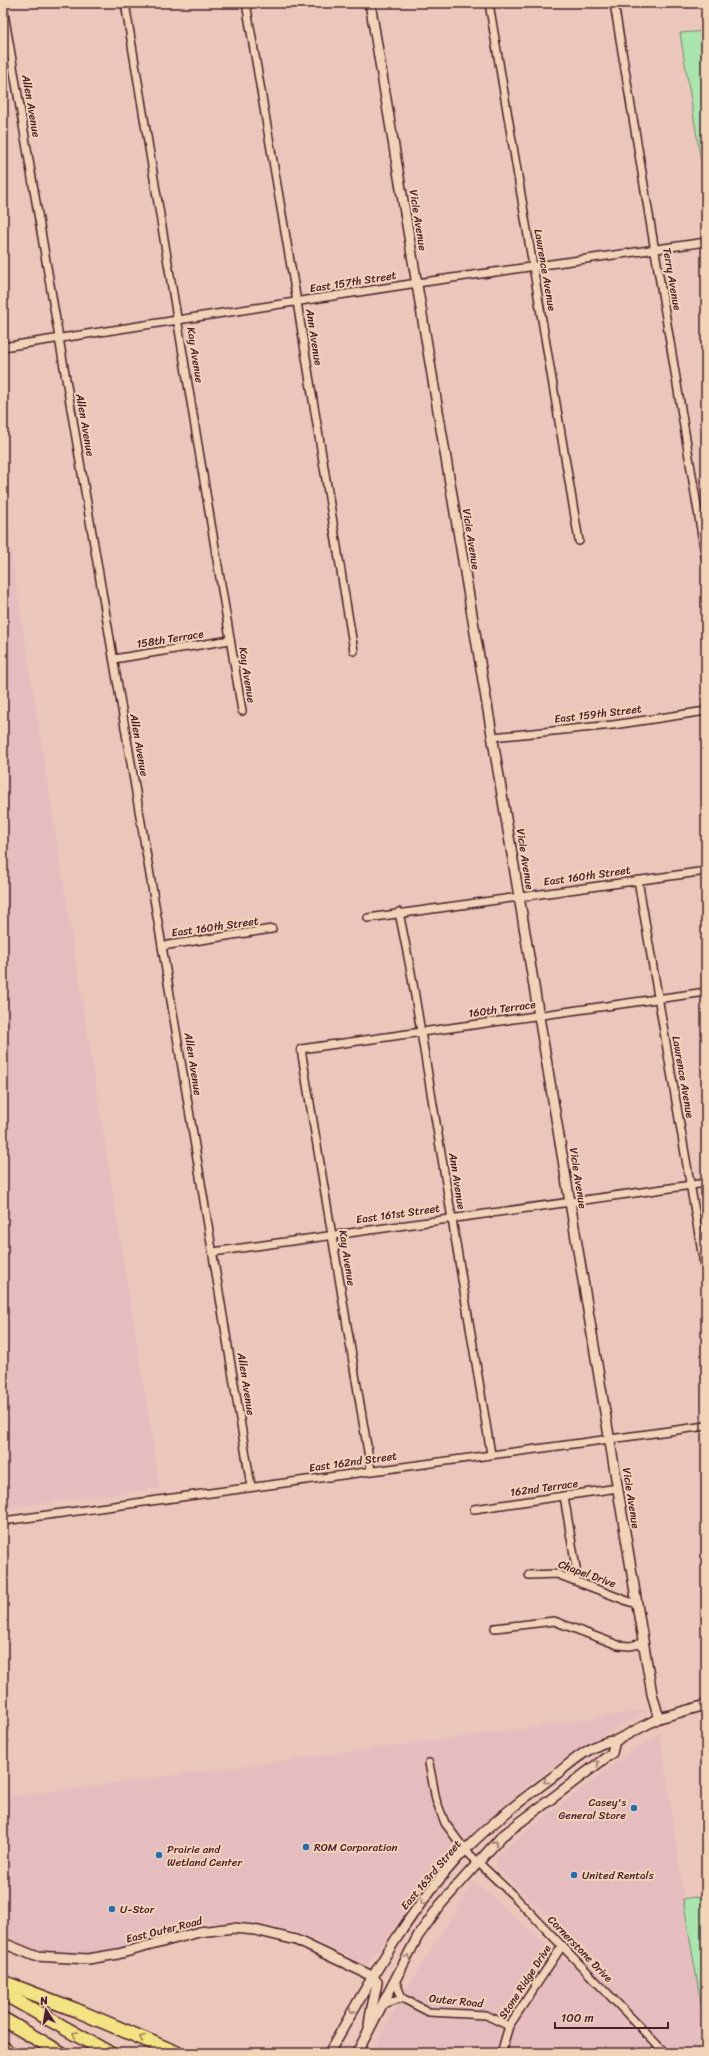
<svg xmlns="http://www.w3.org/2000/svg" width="709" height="2056" font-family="Sriracha,sans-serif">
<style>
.built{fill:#e6bdbe}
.green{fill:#a8e6ae;stroke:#79826c}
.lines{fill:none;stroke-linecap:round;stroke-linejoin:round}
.minor-casing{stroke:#4a1f2b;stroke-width:10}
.tertiary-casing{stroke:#4a1f2b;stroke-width:12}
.motorway-casing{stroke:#4a1f2b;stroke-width:16}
.minor{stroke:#f1d3b7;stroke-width:7}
.tertiary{stroke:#f1d3b7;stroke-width:9}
.motorway{stroke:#f4e382;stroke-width:13}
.oneway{stroke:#9e7971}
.oneway2{stroke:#9f8156}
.poi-dot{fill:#1f6fb2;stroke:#f1d3b7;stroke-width:1.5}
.labels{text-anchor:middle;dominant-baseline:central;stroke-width:4;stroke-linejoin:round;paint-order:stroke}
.street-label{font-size:11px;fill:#4a1f2b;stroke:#f1d3b7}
.poi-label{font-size:11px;fill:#4a1f2b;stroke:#f1d3b7;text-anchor:start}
</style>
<rect width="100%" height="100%" fill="#ebc6bb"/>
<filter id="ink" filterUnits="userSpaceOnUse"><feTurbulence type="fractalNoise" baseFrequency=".025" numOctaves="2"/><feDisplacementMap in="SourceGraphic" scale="8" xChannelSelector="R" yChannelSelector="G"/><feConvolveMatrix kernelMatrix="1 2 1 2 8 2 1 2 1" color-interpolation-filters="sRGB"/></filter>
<g filter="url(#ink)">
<g class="built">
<polygon points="3,503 160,1488 3,1508"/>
<polygon points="651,1709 615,1728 544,1772 478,1828 450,1855 366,1965 299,1933 276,1927 233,1922 196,1924 119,1948 85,1953 36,1951 3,1938 3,1798 520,1729"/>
<polygon points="660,1733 690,1940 706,2032 706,2053 371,2053 407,1988 474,1881 569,1964 589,1954 496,1867 497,1854 630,1752"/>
</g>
<g class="green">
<polygon points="706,31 706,192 680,33"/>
<polygon points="706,1895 706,2032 683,1899"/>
</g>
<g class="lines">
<g class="minor-casing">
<g id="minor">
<polyline points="125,3 242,711"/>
<polyline points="246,3 297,302 354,651"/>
<polyline points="489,3 579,541"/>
<polyline points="614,3 706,560"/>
<polyline points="3,7 162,946 251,1486"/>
<polyline points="3,347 417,283 706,242"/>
<polyline points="114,659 230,640"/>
<polyline points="492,737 613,725 706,711"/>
<polyline points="638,880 706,1276"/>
<polyline points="399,912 411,972 491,1454"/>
<polyline points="368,918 706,871"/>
<polyline points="162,946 272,929"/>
<polyline points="213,1252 706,1183"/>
<polyline points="371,1470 301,1049 706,992"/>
<polyline points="564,1496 576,1568 576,1581"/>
<polyline points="474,1509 618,1488"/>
<polyline points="3,1521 706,1426"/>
<polyline points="529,1575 557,1574 630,1602 637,1603"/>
<polyline points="495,1628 554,1621 618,1645 630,1646 643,1643"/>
<polyline points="429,1763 436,1800 445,1823 465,1850 516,1898 665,2053"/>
<polyline points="395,1980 402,1998 429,2012 486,2015 509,2026"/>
<polyline points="383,2004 402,1998"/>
<polyline points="501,2053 509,2026 562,1946"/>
</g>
</g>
<g class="tertiary-casing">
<g id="tertiary">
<polyline points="370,3 652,1694 659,1718"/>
<path d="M3,1943L35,1956L88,1959L118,1954L199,1932L233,1928L255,1930L296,1940L372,1976L377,1982C375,1999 369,2012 369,2030"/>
<path d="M329,2053C369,1982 408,1910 465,1850C492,1822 527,1796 558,1773C571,1762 597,1740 615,1741L659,1718L706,1705"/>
<polyline points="357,2053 418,1936 441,1904 502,1836 612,1753 615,1741"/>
</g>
</g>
<g class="motorway-casing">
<g id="motorway">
<polyline points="3,1982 76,2010 177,2053"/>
<polyline points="3,1993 109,2053"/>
<polyline points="3,2019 61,2053"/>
<polyline points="3,2048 9,2053"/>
</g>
</g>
<use href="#minor" class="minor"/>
<use href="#tertiary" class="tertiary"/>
<use href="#motorway" class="motorway"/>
</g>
<defs><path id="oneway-chevron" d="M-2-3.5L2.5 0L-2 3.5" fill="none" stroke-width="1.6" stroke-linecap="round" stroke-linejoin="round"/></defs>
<g class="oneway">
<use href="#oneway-chevron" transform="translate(597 1763) rotate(-35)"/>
<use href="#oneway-chevron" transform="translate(546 1781) rotate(143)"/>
<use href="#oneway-chevron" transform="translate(495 1843) rotate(-48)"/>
<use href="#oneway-chevron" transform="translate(423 1902) rotate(128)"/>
<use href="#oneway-chevron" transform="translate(408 1957) rotate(-62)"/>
<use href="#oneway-chevron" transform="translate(352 2011) rotate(120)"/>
</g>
<g class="oneway2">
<use href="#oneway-chevron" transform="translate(75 2034) rotate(-150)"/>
<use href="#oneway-chevron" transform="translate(142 2038) rotate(-157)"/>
</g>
</g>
<g class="poi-dot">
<circle cx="634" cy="1808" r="4"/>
<circle cx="306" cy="1847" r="4"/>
<circle cx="159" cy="1855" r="4"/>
<circle cx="574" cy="1875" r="4"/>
<circle cx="112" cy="1909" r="4"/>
</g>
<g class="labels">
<g class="street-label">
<text transform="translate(31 106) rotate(80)">Allen Avenue</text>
<text transform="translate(418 220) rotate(81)">Vicie Avenue</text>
<text transform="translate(545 270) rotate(80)">Lawrence Avenue</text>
<text transform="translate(672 279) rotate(80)">Terry Avenue</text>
<text transform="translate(353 282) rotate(-9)">East 157th Street</text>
<text transform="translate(314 337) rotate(81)">Ann Avenue</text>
<text transform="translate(195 355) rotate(81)">Kay Avenue</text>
<text transform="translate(85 425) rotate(80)">Allen Avenue</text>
<text transform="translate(471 539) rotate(81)">Vicie Avenue</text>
<text transform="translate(170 639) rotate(-9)">158th Terrace</text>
<text transform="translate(247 675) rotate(81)">Kay Avenue</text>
<text transform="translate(598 714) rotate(-7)">East 159th Street</text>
<text transform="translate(139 745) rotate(80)">Allen Avenue</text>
<text transform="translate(525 859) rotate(81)">Vicie Avenue</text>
<text transform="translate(587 876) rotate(-8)">East 160th Street</text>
<text transform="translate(215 927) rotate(-8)">East 160th Street</text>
<text transform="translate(502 1009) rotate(-8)">160th Terrace</text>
<text transform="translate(193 1064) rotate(81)">Allen Avenue</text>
<text transform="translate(683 1077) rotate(80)">Lawrence Avenue</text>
<text transform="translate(578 1178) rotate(81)">Vicie Avenue</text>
<text transform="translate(457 1181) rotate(81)">Ann Avenue</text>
<text transform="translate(398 1214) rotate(-8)">East 161st Street</text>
<text transform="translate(347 1258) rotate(81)">Kay Avenue</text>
<text transform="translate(246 1384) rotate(81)">Allen Avenue</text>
<text transform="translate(353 1462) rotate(-8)">East 162nd Street</text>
<text transform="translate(544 1488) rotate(-8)">162nd Terrace</text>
<text transform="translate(631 1498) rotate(81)">Vicie Avenue</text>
<text transform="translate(587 1574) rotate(20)">Chapel Drive</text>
<text transform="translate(431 1875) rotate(-50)">East 163rd Street</text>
<text transform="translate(164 1930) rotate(-14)">East Outer Road</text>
<text transform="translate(580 1949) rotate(46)">Cornerstone Drive</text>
<text transform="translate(525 1982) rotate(-57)">Stone Ridge Drive</text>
<text transform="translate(456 2001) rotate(6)">Outer Road</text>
</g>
<g class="poi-label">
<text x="626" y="1802" text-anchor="end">Casey's<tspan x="626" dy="13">General Store</tspan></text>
<text x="314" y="1847">ROM Corporation</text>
<text x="167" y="1849">Prairie and<tspan x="167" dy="13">Wetland Center</tspan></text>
<text x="582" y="1875">United Rentals</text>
<text x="120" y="1909">U-Stor</text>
</g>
</g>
<rect width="709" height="2056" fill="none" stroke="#f1d3b7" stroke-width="16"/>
<rect x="8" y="8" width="693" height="2040" fill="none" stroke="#4a1f2b" stroke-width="1.5" filter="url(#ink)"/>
<g transform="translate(46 2010) rotate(348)" stroke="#f1d3b7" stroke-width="3" paint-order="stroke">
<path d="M0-3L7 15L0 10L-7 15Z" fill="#4a1f2b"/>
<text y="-6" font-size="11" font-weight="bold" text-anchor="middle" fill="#4a1f2b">N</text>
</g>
<path d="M555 2022v6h113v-6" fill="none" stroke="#4a1f2b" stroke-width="2"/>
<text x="561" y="2022" font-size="12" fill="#4a1f2b" stroke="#f1d3b7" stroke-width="3" paint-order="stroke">100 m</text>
</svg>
